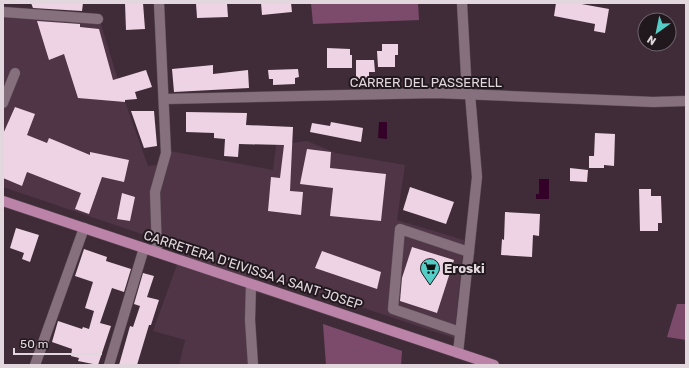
<svg xmlns="http://www.w3.org/2000/svg" width="689" height="368" font-family="Rubik,sans-serif">
<style>
.built{fill:#4f3546}
.green{fill:#7c4b6b}
.water{fill:#340228}
.building{fill:#edd3e3}
.lines{fill:none;stroke-linecap:round;stroke-linejoin:round}
.minor-casing{stroke:#5b4b55;stroke-width:11}
.major-casing{stroke:#5b4b55;stroke-width:11}
.minor{stroke:#86707e;stroke-width:10}
.major{stroke:#bc83a9;stroke-width:10}
.labels{text-anchor:middle;dominant-baseline:central;stroke-width:4;stroke-linejoin:round;paint-order:stroke}
.street-label{font-size:13px;fill:#e3d7de;stroke:#21181e}
.poi-label{font-size:13px;font-weight:bold;fill:#e3d7de;stroke:#21181e;text-anchor:start}
</style>
<rect width="100%" height="100%" fill="#402c39"/>
<polygon class="built" points="3,17 101,24 123,96 148,166 156,165 170,151 273,170 276,145 307,141 336,153 405,165 397,220 464,240 454,338 255,272 246,306 249,365 179,365 185,340 153,331 183,248 3,187"/>
<g class="green">
<polygon points="311,3 418,3 419,20 313,24"/>
<polygon points="677,304 686,304 686,340 667,337"/>
<polygon points="323,324 402,351 401,365 326,365"/>
</g>
<g class="water">
<polygon points="379,122 387,122 387,139 378,138"/>
<polygon points="539,179 549,179 549,199 536,199 536,194 539,194"/>
</g>
<g class="building">
<polygon points="31,3 83,3 82,11 33,8"/>
<polygon points="125,3 143,3 145,29 126,30"/>
<polygon points="196,3 227,3 228,17 197,18"/>
<polygon points="261,3 291,3 292,12 262,15"/>
<polygon points="556,3 576,3 609,9 605,33 594,31 595,24 554,16"/>
<polygon points="37,21 80,24 80,27 99,29 113,80 146,70 152,87 135,92 137,99 125,100 125,102 78,98 64,54 49,60"/>
<polygon points="382,44 398,44 398,55 395,55 395,67 378,67 377,51 382,51"/>
<polygon points="327,48 350,49 350,55 352,55 352,68 327,68"/>
<polygon points="356,60 374,60 375,72 369,72 369,79 356,79"/>
<polygon points="213,65 213,74 248,70 249,88 174,92 172,69"/>
<polygon points="298,69 299,77 295,78 295,84 273,85 273,79 269,79 268,70"/>
<polygon points="15,107 35,114 27,135 47,143 49,138 90,155 90,152 129,160 124,182 102,177 89,214 75,209 81,193 27,172 22,186 3,178 3,134"/>
<polygon points="131,111 154,111 157,146 144,148"/>
<polygon points="186,112 247,113 246,125 293,127 290,191 303,192 301,215 268,211 271,177 280,178 284,145 239,144 238,157 224,156 225,139 214,138 214,133 186,132"/>
<polygon points="331,122 363,128 361,142 310,132 312,123 330,126"/>
<polygon points="595,133 615,134 614,166 604,165 604,168 589,168 589,156 594,156"/>
<polygon points="307,149 331,152 330,168 386,174 381,221 330,216 333,188 300,184"/>
<polygon points="570,168 588,170 587,182 570,181"/>
<polygon points="410,187 454,202 446,224 403,210"/>
<polygon points="639,189 651,189 651,196 661,196 662,223 658,223 658,231 640,231"/>
<polygon points="122,193 135,197 130,221 117,219"/>
<polygon points="505,212 540,214 539,236 533,235 532,257 501,255 502,239 504,240"/>
<polygon points="16,228 39,235 30,262 22,259 24,253 10,248"/>
<polygon points="412,247 454,260 437,313 400,301 402,278"/>
<polygon points="84,249 107,257 106,261 131,269 124,292 112,288 100,323 111,326 98,365 78,361 79,358 71,356 72,349 52,342 58,321 82,329 83,327 89,329 94,311 85,308 93,282 75,276"/>
<polygon points="322,251 381,272 377,289 315,268"/>
<polygon points="143,273 154,276 147,297 159,300 151,325 149,325 137,365 119,365 130,326 133,327 140,306 134,304"/>
</g>
<g class="lines">
<g class="minor-casing">
<g id="minor">
<polyline points="462,3 467,94"/>
<polyline points="3,12 98,19"/>
<polyline points="165,99 436,93 653,102 686,101"/>
<polyline points="3,103 15,73"/>
<polyline points="157,252 155,192 166,153 159,3"/>
<polyline points="251,284 250,320 253,365"/>
<polyline points="460,332 393,309 400,229 469,252"/>
<polyline points="458,353 477,177 470,94"/>
<polyline points="35,365 84,228"/>
<polyline points="109,365 144,248"/>
</g>
</g>
<g class="major-casing">
<polyline id="major" points="3,201 494,365"/>
</g>
<use href="#minor" class="minor"/>
<use href="#major" class="major"/>
</g>
<defs>
<g id="supermarket-pin" transform="scale(1)"><path d="M0 17L-7.5 6A9.5 9.5 0 1 1 7.5 6Z" fill="#54cdc7" stroke="#21181e"/><path d="M-6-5.5h2.5l.6 2H6L4.5 2H-2.5L-4.4-4H-6ZM-1.5 3.2a1.3 1.3 0 1 0 .1 0ZM3 3.2a1.3 1.3 0 1 0 .1 0Z" fill="#111"/></g>
</defs>
<g fill-rule="evenodd">
<use href="#supermarket-pin" x="430" y="268"/>
</g>
<g class="labels">
<g class="street-label">
<text x="426" y="82">CARRER DEL PASSERELL</text>
<text transform="translate(253 270) rotate(18)">CARRETERA D'EIVISSA A SANT JOSEP</text>
</g>
<g class="poi-label">
<text x="444" y="268">Eroski</text>
</g>
</g>
<rect width="689" height="368" fill="none" stroke="#e3d7de" stroke-width="8"/>
<g transform="translate(657 32) rotate(213)"><circle r="19" fill="#21181e" stroke="#6f646b"/>
<path d="M0-3L7 15L0 10L-7 15Z" fill="#54cdc7"/>
<text y="-6" font-size="11" font-weight="bold" text-anchor="middle" fill="#e3d7de">N</text>
</g>
<path d="M14 348v6h87v-6" fill="none" stroke="#e3d7de" stroke-width="2"/>
<text x="20" y="348" font-size="12" fill="#e3d7de" stroke="#21181e" stroke-width="3" paint-order="stroke">50 m</text>
</svg>
